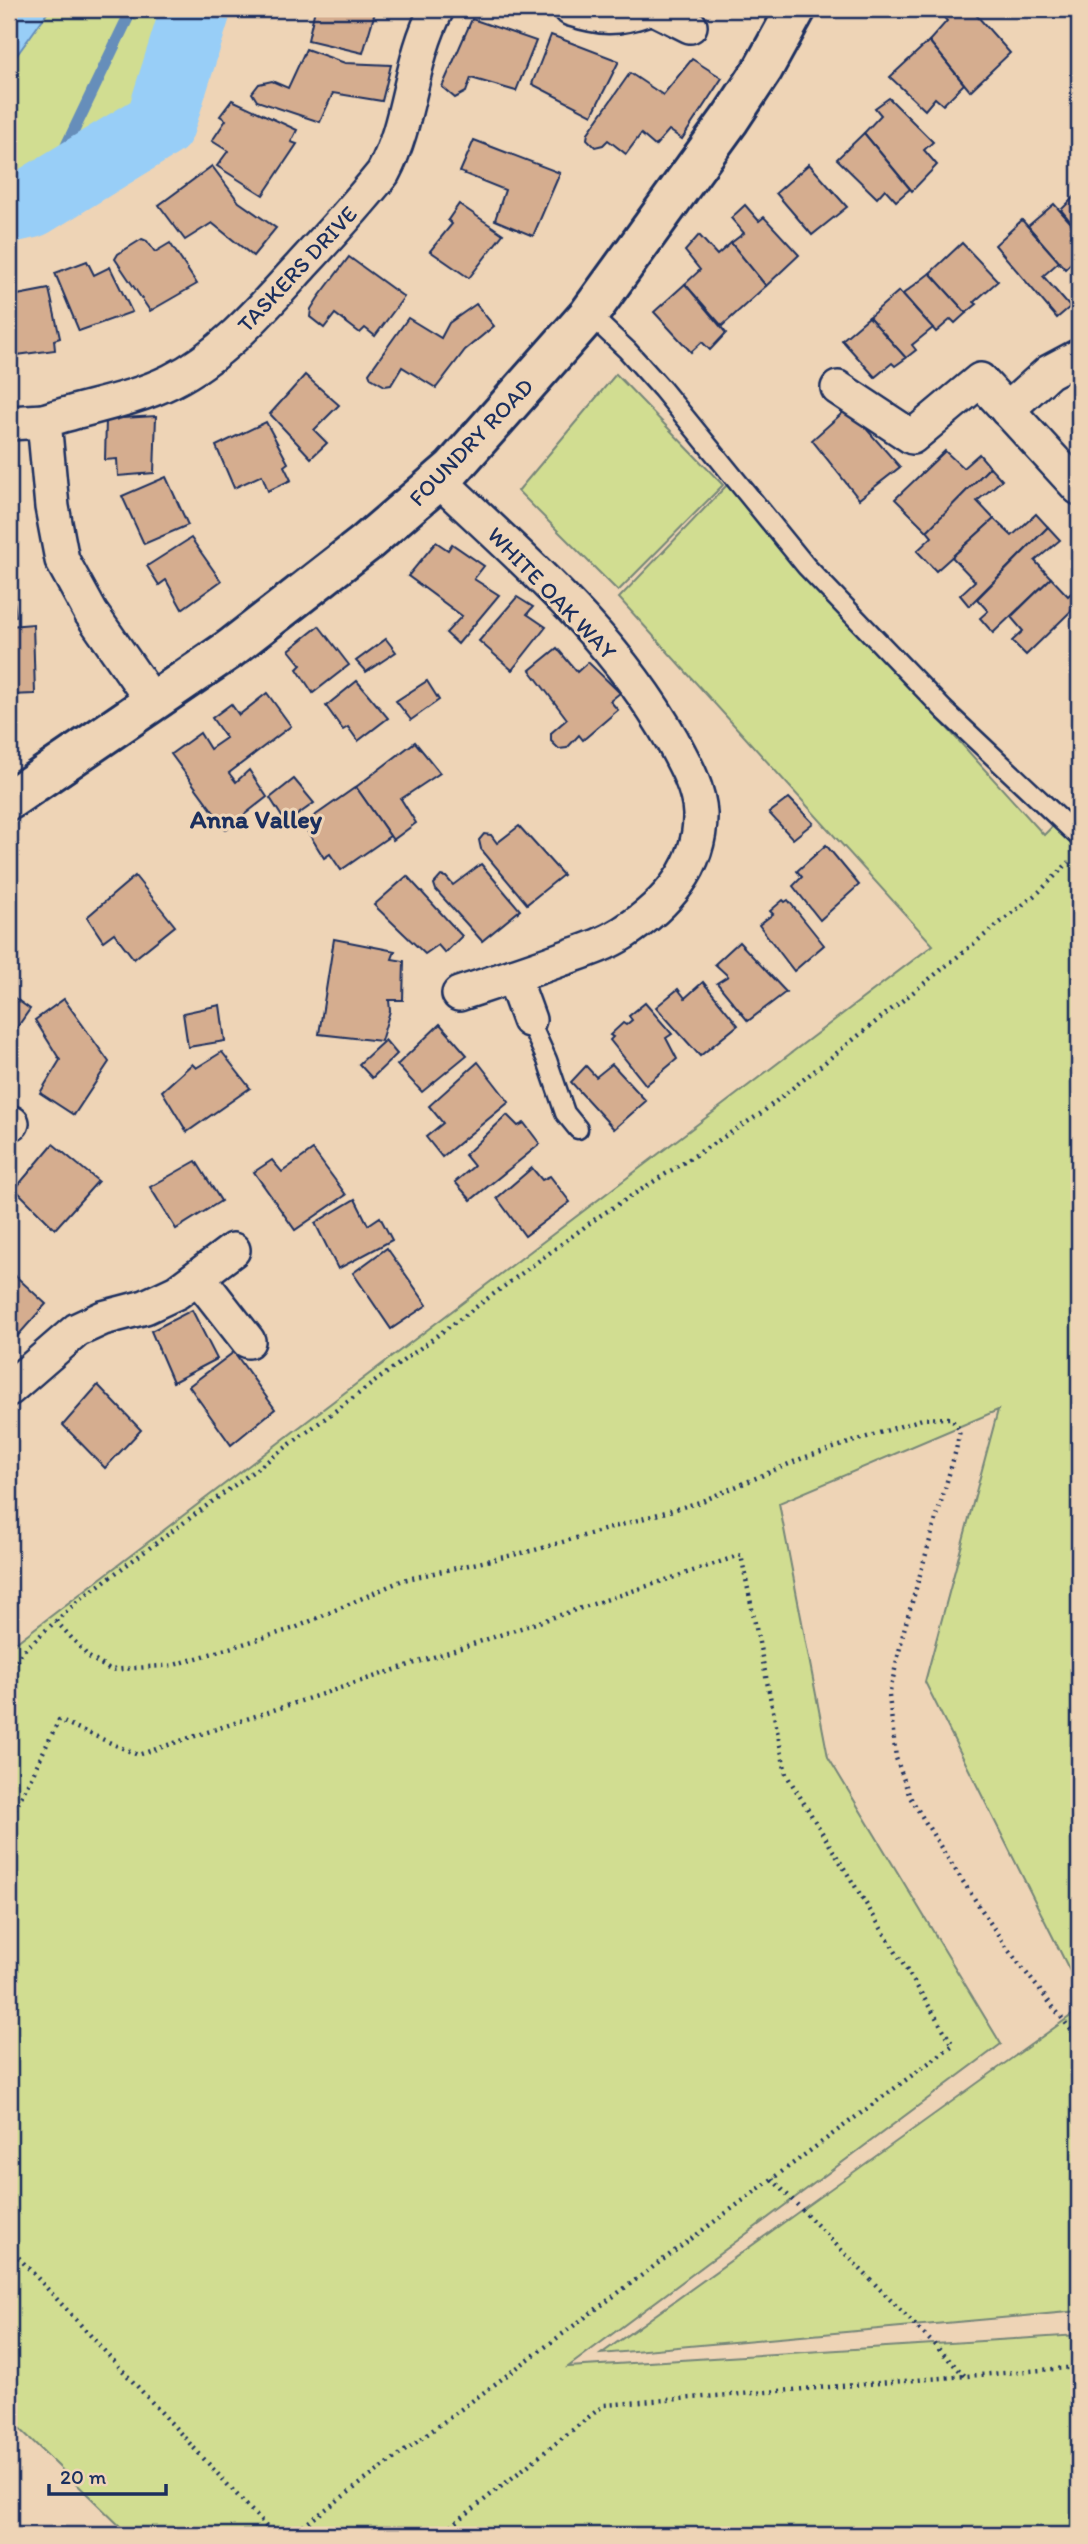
<svg xmlns="http://www.w3.org/2000/svg" width="1088" height="2544" font-family="Itim,sans-serif">
<style>
.green{fill:#d1dd91;stroke:#768678;stroke-width:2}
.water{fill:#98cef7;stroke:#668eba;stroke-width:2}
.lines{fill:none;stroke-linecap:round;stroke-linejoin:round}
.stream{stroke:#668eba;stroke-width:12}
.river{stroke:#98cef7;stroke-width:70}
.building{fill:#d5ad8f;stroke:#1b2f5e;stroke-width:2}
.service-casing{stroke:#1b2f5e;stroke-width:23}
.minor-casing{stroke:#1b2f5e;stroke-width:38}
.tertiary-casing{stroke:#1b2f5e;stroke-width:44}
.path{stroke:#1b2f5e;stroke-width:4.5;stroke-dasharray:2 5;stroke-linecap:butt}
.service{stroke:#eed4b6;stroke-width:18}
.minor{stroke:#eed4b6;stroke-width:33}
.tertiary{stroke:#eed4b6;stroke-width:38}
.labels{text-anchor:middle;dominant-baseline:central;stroke-width:6;stroke-linejoin:round;paint-order:stroke}
.street-label{font-size:23px;fill:#1b2f5e;stroke:#eed4b6}
.quarter-label{font-size:26px;font-weight:bold;fill:#1b2f5e;stroke:#eed4b6}
</style>
<rect width="100%" height="100%" fill="#eed4b6"/>
<filter id="ink" filterUnits="userSpaceOnUse"><feTurbulence type="fractalNoise" baseFrequency=".0143" numOctaves="2"/><feDisplacementMap in="SourceGraphic" scale="14" xChannelSelector="R" yChannelSelector="G"/><feConvolveMatrix kernelMatrix="1 2 1 2 8 2 1 2 1" color-interpolation-filters="sRGB"/></filter>
<g filter="url(#ink)">
<g class="green">
<polygon points="9,9 204,9 168,125 31,203 9,208"/>
<polygon points="616,374 723,485 618,591 518,491"/>
<polygon points="727,485 1044,835 1079,799 1079,1989 925,1682 998,1410 779,1503 828,1757 1001,2044 568,2367 1079,2335 1079,2535 129,2535 9,2418 9,1648 933,945 619,598"/>
<polygon points="1079,2010 1079,2311 601,2354"/>
</g>
<polygon class="water" points="9,9 50,9 9,66"/>
<g class="lines">
<polyline class="stream" points="9,194 28,186 59,161 132,9"/>
<polyline class="river" points="9,208 31,203 160,124 196,9"/>
</g>
<g class="building">
<polygon points="315,9 376,9 363,53 308,40"/>
<polygon points="949,9 971,9 1010,53 970,91 929,41 947,21 942,15"/>
<polygon points="472,19 536,41 516,91 471,78 466,92 455,98 442,87"/>
<polygon points="551,35 619,61 592,115 532,84"/>
<polygon points="929,41 964,84 943,105 935,98 925,110 890,77"/>
<polygon points="306,49 345,63 391,65 382,101 333,93 320,122 257,101 252,93 259,84 272,81 288,88"/>
<polygon points="692,59 722,78 682,139 669,130 655,146 641,134 626,154 608,140 603,145 595,147 587,139 588,133 630,73 663,95"/>
<polygon points="889,98 933,142 924,150 937,165 912,191 864,133 881,115 875,108"/>
<polygon points="232,100 297,130 291,142 297,144 263,195 217,166 228,151 212,141 226,120 220,116"/>
<polygon points="864,133 910,189 896,201 885,189 877,198 837,159"/>
<polygon points="474,140 560,173 533,236 495,220 505,190 460,172"/>
<polygon points="809,164 847,207 812,235 776,193"/>
<polygon points="212,166 239,202 276,228 253,256 212,223 185,240 159,205"/>
<polygon points="1079,192 1079,232 1061,210"/>
<polygon points="459,204 503,234 469,278 430,251 452,224 448,220"/>
<polygon points="1054,204 1079,232 1079,265 1074,260 1065,269 1028,226"/>
<polygon points="745,205 759,221 764,217 799,255 766,286 731,243 744,233 731,218"/>
<polygon points="1022,220 1059,262 1043,276 1070,307 1057,318 995,245"/>
<polygon points="699,235 717,255 731,243 766,286 722,326 685,284 700,270 685,251"/>
<polygon points="142,239 147,241 155,252 170,243 197,284 150,311 115,259 118,254"/>
<polygon points="962,243 998,281 974,302 977,304 966,313 930,273"/>
<polygon points="349,257 404,297 375,336 365,328 360,333 335,314 324,328 310,317 311,309 318,298"/>
<polygon points="87,261 94,275 110,267 132,312 79,331 55,273"/>
<polygon points="930,273 966,313 955,323 951,319 936,332 903,294"/>
<polygon points="9,283 12,296 49,289 60,338 54,340 55,350 9,356"/>
<polygon points="685,284 726,333 710,350 702,342 691,352 654,312"/>
<polygon points="899,291 933,328 912,345 916,350 906,358 869,317"/>
<polygon points="476,304 494,326 465,350 436,388 402,367 391,385 385,386 371,378 369,373 408,318 441,338 449,323"/>
<polygon points="869,317 906,358 895,366 892,363 875,377 842,340"/>
<polygon points="305,375 339,405 314,430 327,443 311,458 270,414"/>
<polygon points="848,408 900,467 859,499 812,440"/>
<polygon points="156,416 154,473 118,476 117,459 105,460 106,419"/>
<polygon points="266,422 288,463 284,466 291,480 268,491 262,475 234,488 216,446"/>
<polygon points="945,451 963,468 979,454 990,467 927,531 895,499"/>
<polygon points="990,467 1002,480 977,501 994,519 936,571 917,551 932,537 927,531"/>
<polygon points="166,477 188,525 144,544 122,496"/>
<polygon points="1036,514 1048,527 969,606 960,595 975,581 952,557 994,519 1012,536"/>
<polygon points="1048,527 1060,540 1035,561 1051,578 993,633 980,618 988,611 977,599"/>
<polygon points="191,538 221,581 182,609 166,580 159,585 147,566"/>
<polygon points="436,542 448,550 452,544 484,566 474,579 499,595 458,644 446,633 462,616 408,576"/>
<polygon points="9,565 16,616 9,617"/>
<polygon points="1051,578 1068,596 1079,586 1079,619 1072,610 1026,655 1012,641 1023,631 1011,617"/>
<polygon points="517,597 533,607 527,614 546,627 512,670 479,641"/>
<polygon points="33,624 35,694 9,695 9,626"/>
<polygon points="319,626 349,665 313,693 297,669 301,665 289,650"/>
<polygon points="386,639 396,652 366,672 356,661"/>
<polygon points="557,648 577,672 588,662 620,693 610,701 618,710 583,740 579,735 567,748 559,749 551,741 551,733 567,719 530,670"/>
<polygon points="357,681 388,718 358,741 348,727 343,730 326,706"/>
<polygon points="427,681 439,700 411,720 396,701"/>
<polygon points="267,693 291,726 229,773 236,782 249,770 267,797 226,829 171,754 200,733 210,749 226,738 212,718 231,704 239,715"/>
<polygon points="415,742 440,773 401,799 416,823 393,840 356,787"/>
<polygon points="294,779 314,803 286,823 270,798"/>
<polygon points="356,787 390,836 341,870 330,854 324,858 303,824"/>
<polygon points="789,798 813,823 793,839 769,813"/>
<polygon points="519,826 563,875 527,904 481,849 479,840 484,834 491,835 497,843"/>
<polygon points="826,845 859,885 820,920 793,886 802,877 797,871"/>
<polygon points="481,864 520,910 482,941 436,890 434,884 441,876 446,877 453,885"/>
<polygon points="135,876 175,926 134,959 114,933 103,941 87,917"/>
<polygon points="407,876 462,936 445,953 438,945 425,954 374,905"/>
<polygon points="783,900 785,902 788,900 824,945 794,971 759,925 773,914 770,911"/>
<polygon points="334,939 395,951 392,959 404,961 403,1000 389,1000 390,1011 381,1041 319,1034"/>
<polygon points="739,942 786,992 748,1021 717,983 728,976 715,964"/>
<polygon points="703,982 738,1025 700,1056 656,1007 678,989 685,998"/>
<polygon points="9,994 30,1009 9,1039"/>
<polygon points="64,999 109,1062 74,1115 40,1093 60,1060 35,1020"/>
<polygon points="645,1003 672,1034 666,1038 677,1059 646,1085 610,1040 613,1037 610,1035 623,1023 626,1025 632,1020 629,1016"/>
<polygon points="220,1005 225,1041 188,1047 183,1013"/>
<polygon points="440,1024 467,1055 422,1092 397,1065"/>
<polygon points="385,1040 397,1054 372,1078 359,1064"/>
<polygon points="222,1052 250,1088 187,1132 162,1091 192,1064 196,1068"/>
<polygon points="478,1062 509,1102 442,1157 426,1137 443,1123 429,1106"/>
<polygon points="612,1064 646,1101 614,1129 571,1082 586,1066 596,1077"/>
<polygon points="507,1115 518,1126 524,1123 540,1144 471,1200 455,1182 474,1166 465,1155"/>
<polygon points="53,1144 98,1181 55,1229 15,1189"/>
<polygon points="313,1150 346,1195 295,1230 254,1172 272,1160 282,1172"/>
<polygon points="196,1161 221,1201 176,1229 150,1187"/>
<polygon points="532,1168 542,1180 550,1176 570,1202 525,1236 497,1198"/>
<polygon points="355,1199 368,1225 380,1217 392,1240 338,1269 315,1223"/>
<polygon points="387,1248 427,1305 391,1329 353,1273"/>
<polygon points="9,1270 46,1304 14,1340 9,1336"/>
<polygon points="192,1310 217,1359 173,1382 151,1331"/>
<polygon points="234,1352 275,1409 231,1445 189,1386"/>
<polygon points="98,1385 141,1430 105,1468 63,1425"/>
</g>
<g class="lines">
<g class="service-casing">
<g id="service">
<polyline points="589,314 627,350 662,389 806,566 944,710 1079,837"/>
<polyline points="529,1020 547,1060 565,1113 578,1129"/>
</g>
</g>
<g class="minor-casing">
<g id="minor">
<path d="M571,9C600,18 616,20 646,9"/>
<polyline points="656,9 690,26"/>
<polyline points="838,388 912,437 980,380 1079,488"/>
<polyline points="1007,410 1049,372 1079,356"/>
<polyline points="9,423 44,421"/>
<path d="M439,480C526,563 612,634 672,740C684,762 699,788 700,814C701,867 665,906 623,933C603,946 581,952 559,960C526,972 492,983 459,994"/>
<path d="M153,702L91,613L62,560L52,507L44,421C85,407 131,401 171,381C223,355 263,308 302,265C330,235 357,205 383,173C411,121 409,61 437,9"/>
<polyline points="513,976 529,1020"/>
<polyline points="9,1124 12,1123"/>
<polyline points="198,1277 248,1341"/>
<polyline points="9,1389 77,1330 103,1318 145,1307 177,1292 233,1250"/>
</g>
</g>
<g class="tertiary-casing">
<polyline id="tertiary" points="9,800 230,649 366,543 452,469 589,314 730,119 763,69 796,9"/>
</g>
<g class="path">
<polyline points="56,1621 89,1657 110,1670 174,1665 295,1628 403,1580 535,1550 700,1502 803,1458 922,1419 950,1418 960,1430 956,1450 904,1630 889,1696 896,1758 910,1797 945,1854 1006,1947 1079,2040"/>
<polyline points="9,1673 23,1651 79,1600 598,1217 760,1114 1040,891 1069,862"/>
<polyline points="9,1822 59,1720 138,1755 741,1555 786,1774 953,2045 291,2535"/>
<polyline points="772,2179 965,2376"/>
<polyline points="9,2247 274,2535"/>
<polyline points="440,2535 604,2405 1079,2367"/>
</g>
<use href="#service" class="service"/>
<use href="#minor" class="minor"/>
<use href="#tertiary" class="tertiary"/>
</g>
</g>
<g class="labels">
<g class="street-label">
<text transform="translate(297 269) rotate(-47)">TASKERS DRIVE</text>
<text transform="translate(471 442) rotate(-46)">FOUNDRY ROAD</text>
<text transform="translate(552 593) rotate(46)">WHITE OAK WAY</text>
</g>
<g class="quarter-label">
<text x="256" y="819">Anna Valley</text>
</g>
</g>
<rect width="1088" height="2544" fill="none" stroke="#eed4b6" stroke-width="35"/>
<rect x="18" y="18" width="1053" height="2509" fill="none" stroke="#1b2f5e" stroke-width="2.5" filter="url(#ink)"/>
<path d="M49 2484v10h117v-10" fill="none" stroke="#1b2f5e" stroke-width="3.5"/>
<text x="60" y="2484" font-size="21" fill="#1b2f5e" stroke="#eed4b6" stroke-width="5" paint-order="stroke">20 m</text>
</svg>
